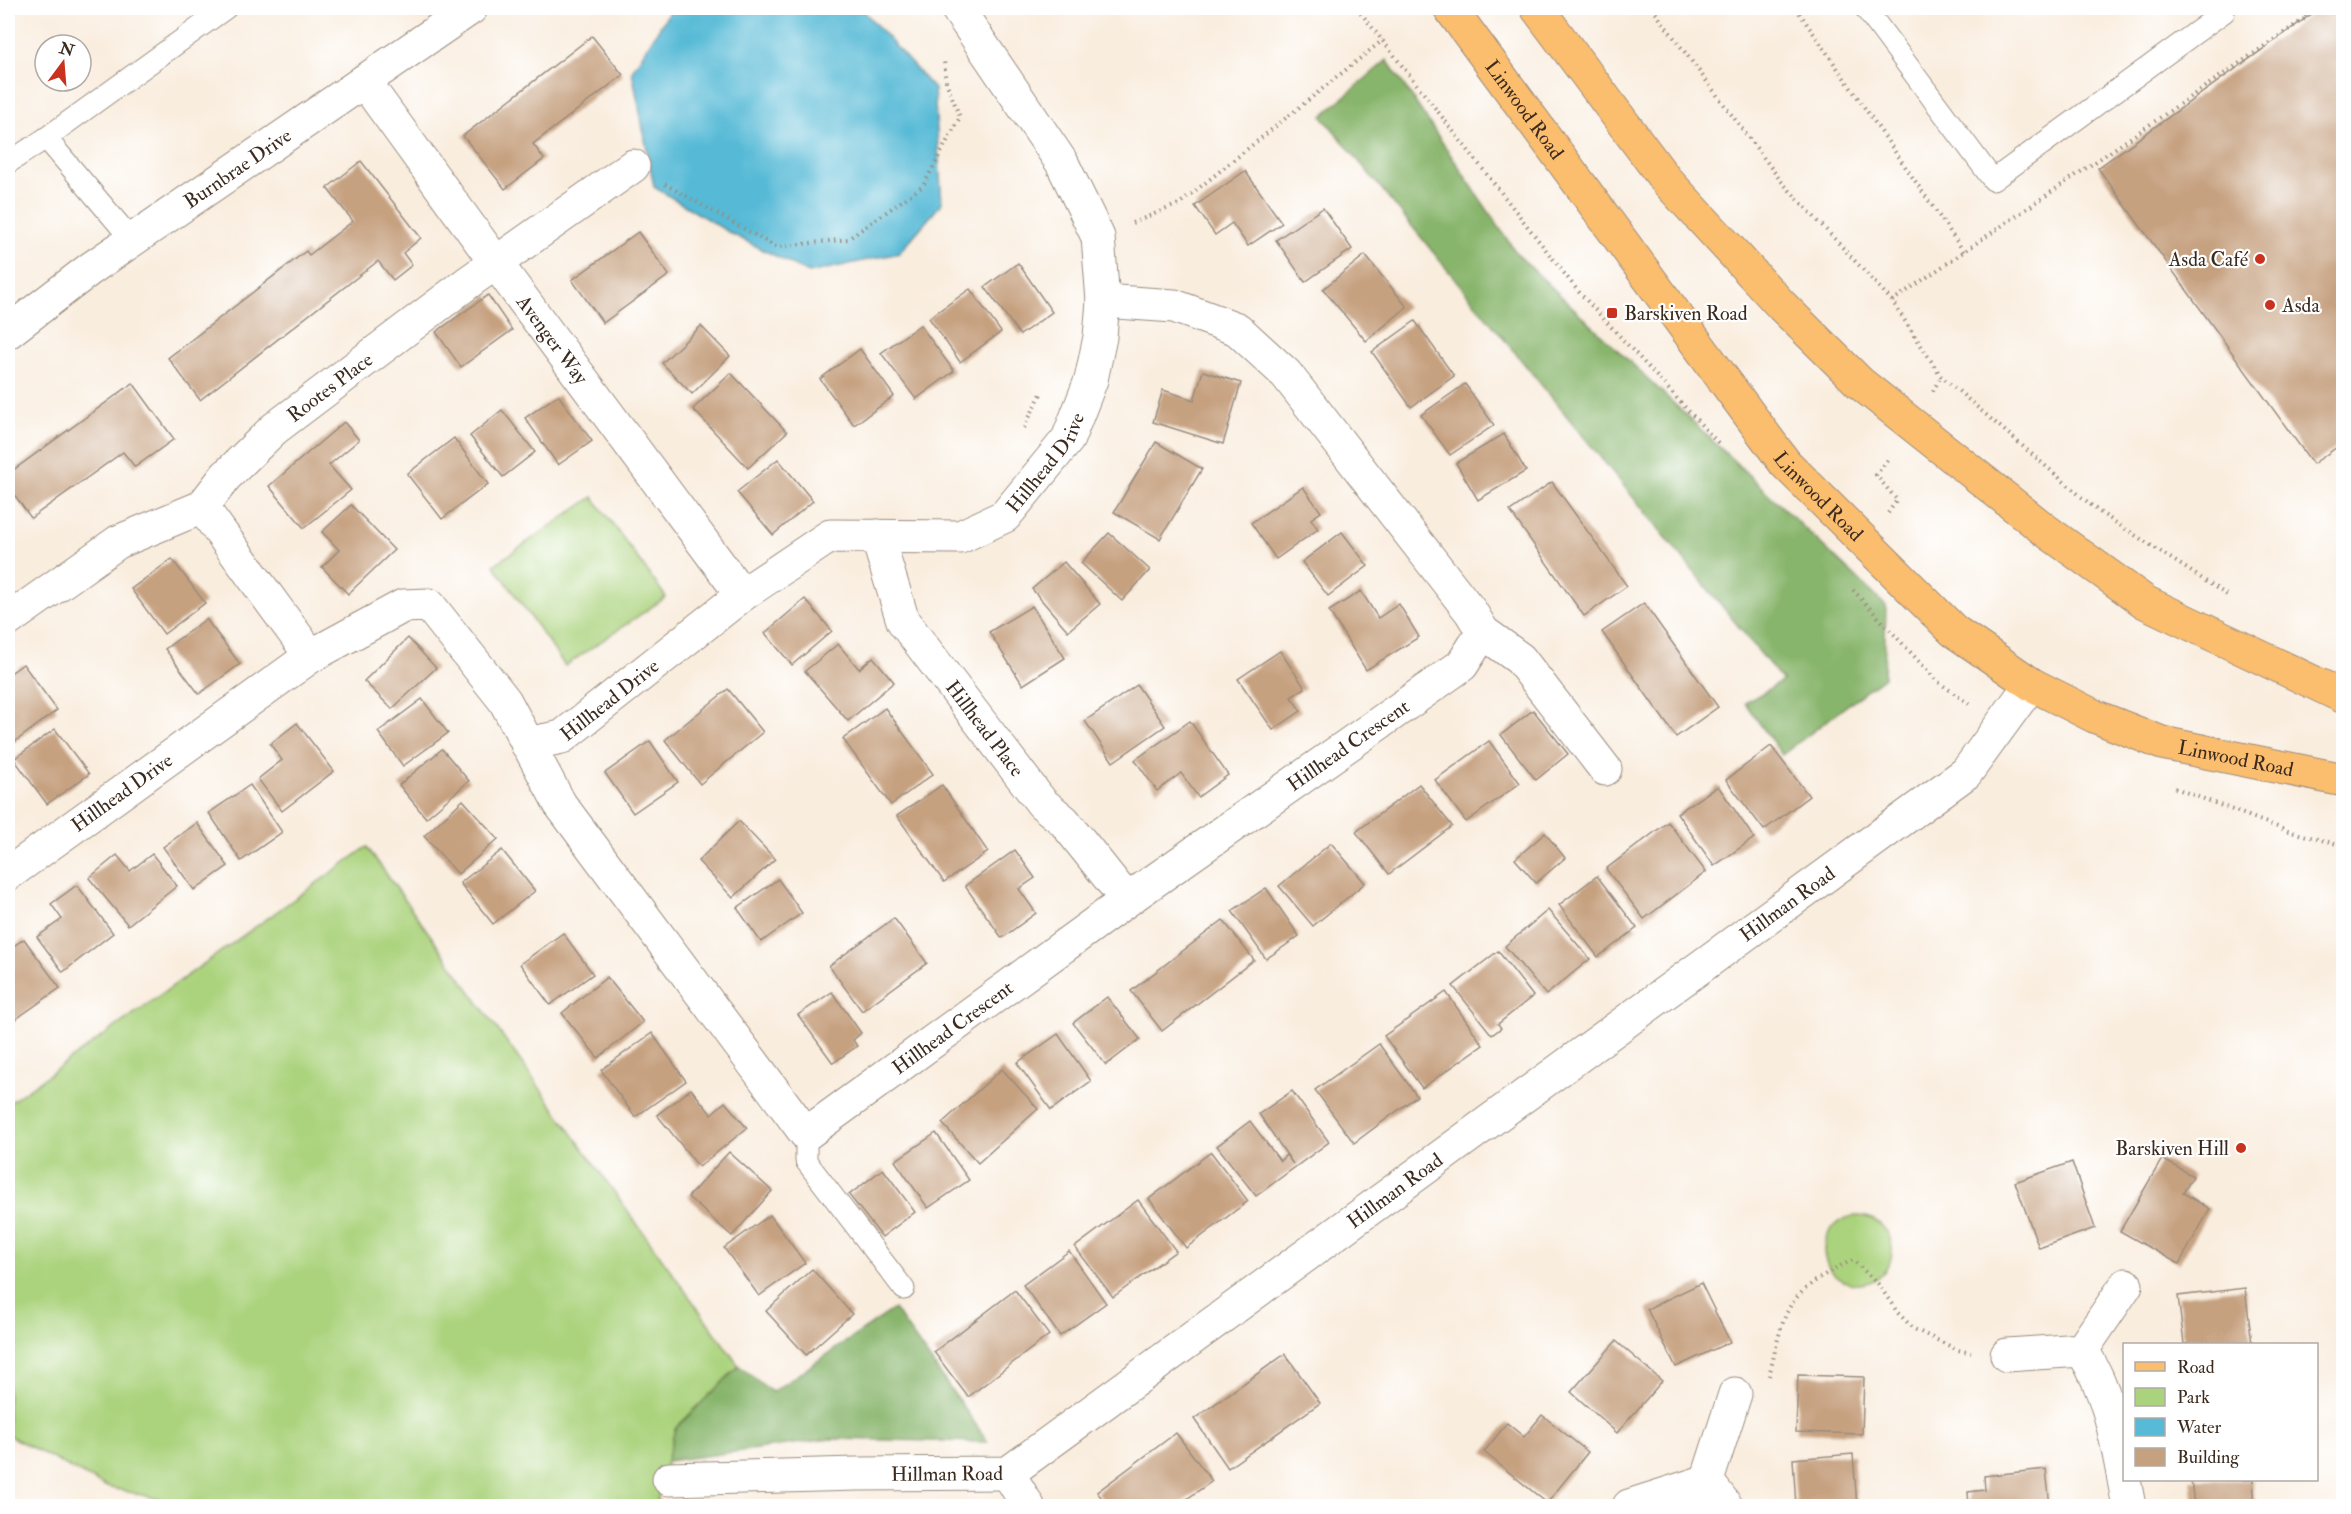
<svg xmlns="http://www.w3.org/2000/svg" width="2351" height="1514" font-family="'IM FELL Double Pica',serif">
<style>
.green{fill:#abd37d;stroke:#737e4e;stroke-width:1.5}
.forest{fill:#88b56c;stroke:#627045;stroke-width:1.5}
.water{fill:#57bad6;stroke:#49727a;stroke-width:1.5}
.building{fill:#c6a180}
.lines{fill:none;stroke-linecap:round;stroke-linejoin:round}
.lane-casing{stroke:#9a8c7e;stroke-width:23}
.street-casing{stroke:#9a8c7e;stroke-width:35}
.primary-casing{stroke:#9a8c7e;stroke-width:35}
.path{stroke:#9a8c7e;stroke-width:4;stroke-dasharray:1.5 4.5;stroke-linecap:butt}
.lane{stroke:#fff;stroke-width:21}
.street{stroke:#fff;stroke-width:33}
.primary{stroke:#fbbd6e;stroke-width:33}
.poi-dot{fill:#c8321e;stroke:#fff;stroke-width:2}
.labels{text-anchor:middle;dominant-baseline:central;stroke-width:4.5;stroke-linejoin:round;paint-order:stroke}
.street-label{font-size:20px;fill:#3b2a1e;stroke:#fff}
.poi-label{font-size:20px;fill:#3b2a1e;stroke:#fff;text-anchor:end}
</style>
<rect width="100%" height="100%" fill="#fff"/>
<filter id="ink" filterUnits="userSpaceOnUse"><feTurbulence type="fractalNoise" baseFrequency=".0167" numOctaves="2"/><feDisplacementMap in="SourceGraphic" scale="12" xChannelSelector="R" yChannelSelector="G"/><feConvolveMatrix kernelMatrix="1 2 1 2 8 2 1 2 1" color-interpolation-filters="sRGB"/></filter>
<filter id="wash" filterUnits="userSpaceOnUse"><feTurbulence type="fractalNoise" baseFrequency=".008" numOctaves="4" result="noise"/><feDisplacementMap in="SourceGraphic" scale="24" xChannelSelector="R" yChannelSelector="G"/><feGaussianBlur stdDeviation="1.35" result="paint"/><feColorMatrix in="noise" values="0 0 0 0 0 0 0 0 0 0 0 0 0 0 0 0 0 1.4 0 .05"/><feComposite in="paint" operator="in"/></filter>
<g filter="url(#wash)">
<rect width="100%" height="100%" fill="#f9edde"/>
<g class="green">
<polygon points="593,497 666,597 565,666 494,565"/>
<polygon points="367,847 739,1366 675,1429 656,1506 190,1506 107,1487 8,1435 8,1104"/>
<circle cx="1858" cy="1250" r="34"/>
</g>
<g class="forest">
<polygon points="1387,60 1517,254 1886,606 1884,677 1782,755 1745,703 1783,681 1322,116"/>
<polygon points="894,1309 988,1442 831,1439 667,1461 675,1429 739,1366 772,1392"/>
</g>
<polygon class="water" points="672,8 861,8 934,89 942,203 899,253 809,273 730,233 654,187 632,71"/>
<g id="blocks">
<g class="building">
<polygon points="2320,8 2344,8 2344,442 2313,464 2098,168"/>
<polygon points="592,36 623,75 533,144 544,159 505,189 463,136"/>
<polygon points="361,161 421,238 403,253 412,265 393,280 378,261 200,400 168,358 306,251 309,255 353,221 327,188"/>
<polygon points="1245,171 1282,223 1248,246 1232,223 1215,235 1195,206"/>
<polygon points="1323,208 1352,249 1305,282 1276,240"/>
<polygon points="638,232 669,275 603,323 572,280"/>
<polygon points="1365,255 1407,307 1366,341 1323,289"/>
<polygon points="1018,263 1052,312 1020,335 985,287"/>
<polygon points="970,289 1001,332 960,362 929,318"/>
<polygon points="488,295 512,330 461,367 436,332"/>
<polygon points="1415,321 1454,376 1411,407 1372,352"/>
<polygon points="920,325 954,371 916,399 881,353"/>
<polygon points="701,326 730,356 692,394 662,363"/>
<polygon points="860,349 894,396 854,425 820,379"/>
<polygon points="1203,371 1241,383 1223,444 1153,422 1163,390 1194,400"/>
<polygon points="731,373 787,432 748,468 693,409"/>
<polygon points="133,383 174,439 135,467 123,452 31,518 8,486 8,474"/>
<polygon points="1465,384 1494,425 1450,455 1421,415"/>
<polygon points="558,395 592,441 558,465 525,418"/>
<polygon points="502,410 535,452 503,477 470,436"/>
<polygon points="344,422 359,440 329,465 351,490 304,528 269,486"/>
<polygon points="1504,434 1526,471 1478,500 1456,463"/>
<polygon points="454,438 488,484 442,519 407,474"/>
<polygon points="1156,442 1202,469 1160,539 1114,512"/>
<polygon points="778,459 813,501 773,535 737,492"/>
<polygon points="1552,482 1627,586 1584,616 1510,511"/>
<polygon points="1303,487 1321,512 1311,519 1318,529 1276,559 1251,523"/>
<polygon points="351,505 394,550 348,594 322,567 339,550 322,532"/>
<polygon points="1342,532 1368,566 1328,596 1302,562"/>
<polygon points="1109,533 1150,570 1122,601 1081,563"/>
<polygon points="172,559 205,603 164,634 131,589"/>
<polygon points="1064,562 1100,604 1068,631 1032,589"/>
<polygon points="1361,591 1378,618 1399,604 1419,637 1366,670 1329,611"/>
<polygon points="805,599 832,631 792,665 765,633"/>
<polygon points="1644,603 1718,707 1676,737 1602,632"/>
<polygon points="1032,606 1065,658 1023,685 989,632"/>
<polygon points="206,619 240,664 199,694 165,649"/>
<polygon points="408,638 436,668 392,709 364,681"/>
<polygon points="838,644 859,669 873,657 894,682 848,721 805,671"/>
<polygon points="1280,651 1305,688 1291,697 1301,711 1273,730 1238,679"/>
<polygon points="23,664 57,710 12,744 8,738 8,675"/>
<polygon points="1137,685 1165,726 1113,762 1085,721"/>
<polygon points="728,689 763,732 700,784 665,740"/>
<polygon points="422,699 448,733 403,766 378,732"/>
<polygon points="885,708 933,774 891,805 843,739"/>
<polygon points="1533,710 1568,754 1536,780 1501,735"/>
<polygon points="1190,721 1228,775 1198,797 1181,773 1157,791 1135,760"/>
<polygon points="297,723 334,771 282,811 258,779 282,760 270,744"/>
<polygon points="55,729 89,774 47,804 14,759"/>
<polygon points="650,741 678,782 633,813 605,773"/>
<polygon points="1489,741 1520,783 1466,822 1435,780"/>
<polygon points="1771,746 1809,796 1764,830 1726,780"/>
<polygon points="442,749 469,781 426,818 399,785"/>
<polygon points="1419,784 1452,826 1389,874 1356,832"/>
<polygon points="250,785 282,832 241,861 209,813"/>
<polygon points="942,785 988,852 944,882 897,816"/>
<polygon points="1718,786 1754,838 1714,866 1677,813"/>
<polygon points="463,800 498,839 458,874 424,836"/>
<polygon points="739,821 775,859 733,898 698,861"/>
<polygon points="1668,822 1706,872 1644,919 1606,869"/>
<polygon points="197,823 228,866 194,890 163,847"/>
<polygon points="1545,833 1565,858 1536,883 1515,859"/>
<polygon points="1331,843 1365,883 1313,926 1279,886"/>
<polygon points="502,850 535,891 493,924 460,883"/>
<polygon points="1015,850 1035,878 1019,889 1036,913 1002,938 965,886"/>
<polygon points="152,854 177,886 128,925 89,878 117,855 130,871"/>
<polygon points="1597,876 1637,928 1598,957 1559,905"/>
<polygon points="778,879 802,913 761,942 737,908"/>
<polygon points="77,885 113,933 63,972 37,937 62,919 51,904"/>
<polygon points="1266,888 1299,936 1266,959 1232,911"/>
<polygon points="1548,910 1590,959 1546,995 1505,946"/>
<polygon points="894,918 927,963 862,1011 829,966"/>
<polygon points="1223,920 1254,960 1162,1031 1131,991"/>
<polygon points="563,933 593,974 550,1005 520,964"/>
<polygon points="24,939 60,988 13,1021 8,1014 8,950"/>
<polygon points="1498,951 1533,996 1498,1024 1501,1028 1492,1035 1453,986"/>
<polygon points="607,977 643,1022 598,1058 562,1013"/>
<polygon points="832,992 861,1033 853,1040 857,1046 833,1063 798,1015"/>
<polygon points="1446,992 1483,1045 1422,1088 1384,1036"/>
<polygon points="1107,997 1140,1039 1106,1065 1073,1023"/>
<polygon points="652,1033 686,1081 635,1117 601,1070"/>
<polygon points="1058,1034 1091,1081 1051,1110 1017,1063"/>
<polygon points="1379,1044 1417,1096 1354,1143 1315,1090"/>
<polygon points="1002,1069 1038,1109 978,1163 942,1123"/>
<polygon points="691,1089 711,1114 725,1102 747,1128 699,1167 657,1115"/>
<polygon points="1292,1091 1329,1142 1256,1196 1217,1146 1250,1121 1280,1161 1286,1155 1293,1164 1259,1114"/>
<polygon points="936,1133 969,1180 928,1208 895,1161"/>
<polygon points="729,1152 772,1191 732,1236 688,1197"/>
<polygon points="1211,1152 1248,1201 1186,1248 1149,1199"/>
<polygon points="2162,1159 2193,1176 2183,1193 2210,1209 2179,1264 2120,1231"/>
<polygon points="2072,1162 2095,1228 2039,1248 2015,1182"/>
<polygon points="883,1169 915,1212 882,1237 849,1195"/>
<polygon points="1138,1200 1176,1251 1113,1297 1075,1247"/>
<polygon points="770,1215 805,1263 759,1296 724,1248"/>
<polygon points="1069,1251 1106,1303 1060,1336 1023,1285"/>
<polygon points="812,1269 852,1314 806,1355 766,1311"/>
<polygon points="1701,1283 1730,1342 1676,1367 1647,1309"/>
<polygon points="2245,1288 2252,1344 2184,1344 2178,1296"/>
<polygon points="1015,1290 1049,1335 968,1397 934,1352"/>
<polygon points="1616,1341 1662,1381 1617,1433 1571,1392"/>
<polygon points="1285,1354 1320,1403 1228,1468 1194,1419"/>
<polygon points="1798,1375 1864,1377 1862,1434 1796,1432"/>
<polygon points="1542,1415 1588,1452 1547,1503 1484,1452 1507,1423 1524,1437"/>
<polygon points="1176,1433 1212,1481 1177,1506 1108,1506 1097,1492"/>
<polygon points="1853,1454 1857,1506 1796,1506 1793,1459"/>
<polygon points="2046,1469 2050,1506 1969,1506 1968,1492 1985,1490 1984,1476"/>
<polygon points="2191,1480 2253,1480 2255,1506 2194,1506"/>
</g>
</g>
</g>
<g filter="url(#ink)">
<use href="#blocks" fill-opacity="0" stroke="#9a8c7e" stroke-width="1.5"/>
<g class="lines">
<g class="lane-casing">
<g id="lane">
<polyline points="1865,8 1993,180 2224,12 2224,8"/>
<polyline points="46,138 132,240"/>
<polyline points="8,163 46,138 226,8"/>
<polyline points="806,1134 806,1161 904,1289"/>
</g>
</g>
<g class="street-casing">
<g id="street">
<path id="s1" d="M364,81L496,263L742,595"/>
<polyline points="1103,301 1174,306 1237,329 1286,374 1471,612 1483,632 1520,659 1605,769"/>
<path id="s2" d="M8,332L90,269L471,8"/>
<polyline points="202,507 311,656"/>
<path id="s3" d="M877,536L903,621L1042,803L1064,821L1127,900"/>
<path id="s4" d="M8,620L118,542L202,507L226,476L274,429L470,281L633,166"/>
<path id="s5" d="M527,744L562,737L742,595L830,536L960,537L1005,516L1068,439L1091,380L1100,337L1103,301L1098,237L1062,163L957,8"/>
<path id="s6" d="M8,874L311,656L403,606L429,605L505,701L560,804L806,1134L1127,900L1462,665L1483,632"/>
<path d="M2082,1350C2113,1398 2118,1452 2129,1506"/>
<polyline points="2007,1355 2082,1350 2126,1285"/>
<polyline points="1008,1473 1028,1506"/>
<path id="s7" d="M669,1479L856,1474L1008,1473L1966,773L2031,684"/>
<polyline points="1707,1481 1726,1506"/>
<polyline points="1629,1506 1707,1481 1735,1394"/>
</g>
</g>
<g class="primary-casing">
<g id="primary">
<path id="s8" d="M1450,8L1785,463L1954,631L2031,684L2094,716L2162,743L2344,780"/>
<polyline points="1537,8 1665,179 1782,306 1860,383 2045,530 2145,602 2344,697"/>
</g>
</g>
<g class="path">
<polyline points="1357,8 1578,291 1720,445"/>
<polyline points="1652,8 1781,181 1892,301 1941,376 2098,511 2227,595"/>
<polyline points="1796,8 1964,252"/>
<polyline points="665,184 776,247 848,239 923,186 960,117 946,82 944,60"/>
<polyline points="1132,223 1179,204 1383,40"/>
<polyline points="1892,301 2307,17 2299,8"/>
<polyline points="1933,391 1941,376"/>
<polyline points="1024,428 1042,392"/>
<polyline points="1888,513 1897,500 1876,475 1890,457"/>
<polyline points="1853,590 1937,681 1969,704"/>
<polyline points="2175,788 2288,831 2344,846"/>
<path d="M1769,1376C1774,1357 1781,1317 1793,1302C1809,1282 1831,1270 1853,1260L1878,1284L1898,1313L1914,1329L1958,1350L1971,1353"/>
</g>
<use href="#lane" class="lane"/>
<use href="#street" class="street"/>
<use href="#primary" class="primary"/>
</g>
</g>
<g class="poi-dot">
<circle cx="2260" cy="259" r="6"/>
<circle cx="2270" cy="305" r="6"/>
<rect x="1606" y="307" width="12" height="12" rx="3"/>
<circle cx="2241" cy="1148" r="6"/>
</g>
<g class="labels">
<g class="street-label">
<text stroke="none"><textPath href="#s8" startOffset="126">Linwood Road</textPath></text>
<text stroke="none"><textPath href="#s2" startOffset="282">Burnbrae Drive</textPath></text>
<text stroke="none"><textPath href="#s1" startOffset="320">Avenger Way</textPath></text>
<text stroke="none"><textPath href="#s4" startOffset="402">Rootes Place</textPath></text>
<text stroke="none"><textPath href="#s5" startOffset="618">Hillhead Drive</textPath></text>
<text stroke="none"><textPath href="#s8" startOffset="612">Linwood Road</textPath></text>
<text stroke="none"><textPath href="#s5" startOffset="96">Hillhead Drive</textPath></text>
<text stroke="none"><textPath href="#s3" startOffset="224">Hillhead Place</textPath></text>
<text stroke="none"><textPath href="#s6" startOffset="1822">Hillhead Crescent</textPath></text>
<text stroke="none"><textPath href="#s8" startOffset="1116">Linwood Road</textPath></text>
<text stroke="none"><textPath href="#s6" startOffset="140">Hillhead Drive</textPath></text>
<text stroke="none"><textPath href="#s7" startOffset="1304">Hillman Road</textPath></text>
<text stroke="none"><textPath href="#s6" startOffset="1336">Hillhead Crescent</textPath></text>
<text stroke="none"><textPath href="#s7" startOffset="818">Hillman Road</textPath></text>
<text stroke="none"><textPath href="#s7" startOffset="278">Hillman Road</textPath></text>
</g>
<g class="poi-label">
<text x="2248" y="259">Asda Café</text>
<text x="2282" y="305" text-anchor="start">Asda</text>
<text x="1624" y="313" text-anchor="start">Barskiven Road</text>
<text x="2229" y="1148">Barskiven Hill</text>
</g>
</g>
<rect width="2351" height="1514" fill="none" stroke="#fff" stroke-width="30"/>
<rect x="2123" y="1343" width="195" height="138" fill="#ffffff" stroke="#b1aaa5" stroke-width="1.5"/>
<rect x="2135" y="1362" width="30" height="9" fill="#fbbd6e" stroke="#b1aaa5" stroke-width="1.5"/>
<text x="2177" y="1373" font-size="18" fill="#3b2a1e">Road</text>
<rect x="2135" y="1388" width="30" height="18" fill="#abd37d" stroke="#b1aaa5" stroke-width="1.5"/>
<text x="2177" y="1403" font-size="18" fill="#3b2a1e">Park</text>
<rect x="2135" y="1418" width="30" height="18" fill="#57bad6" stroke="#b1aaa5" stroke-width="1.5"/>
<text x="2177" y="1433" font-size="18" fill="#3b2a1e">Water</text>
<rect x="2135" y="1448" width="30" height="18" fill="#c6a180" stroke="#b1aaa5" stroke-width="1.5"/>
<text x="2177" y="1463" font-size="18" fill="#3b2a1e">Building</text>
<g transform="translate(63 63) rotate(16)"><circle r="28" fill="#ffffff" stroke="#b1aaa5" stroke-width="1.5"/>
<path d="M0-4.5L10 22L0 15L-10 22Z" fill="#c8321e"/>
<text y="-9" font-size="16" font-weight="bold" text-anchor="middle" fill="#3b2a1e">N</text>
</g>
</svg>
